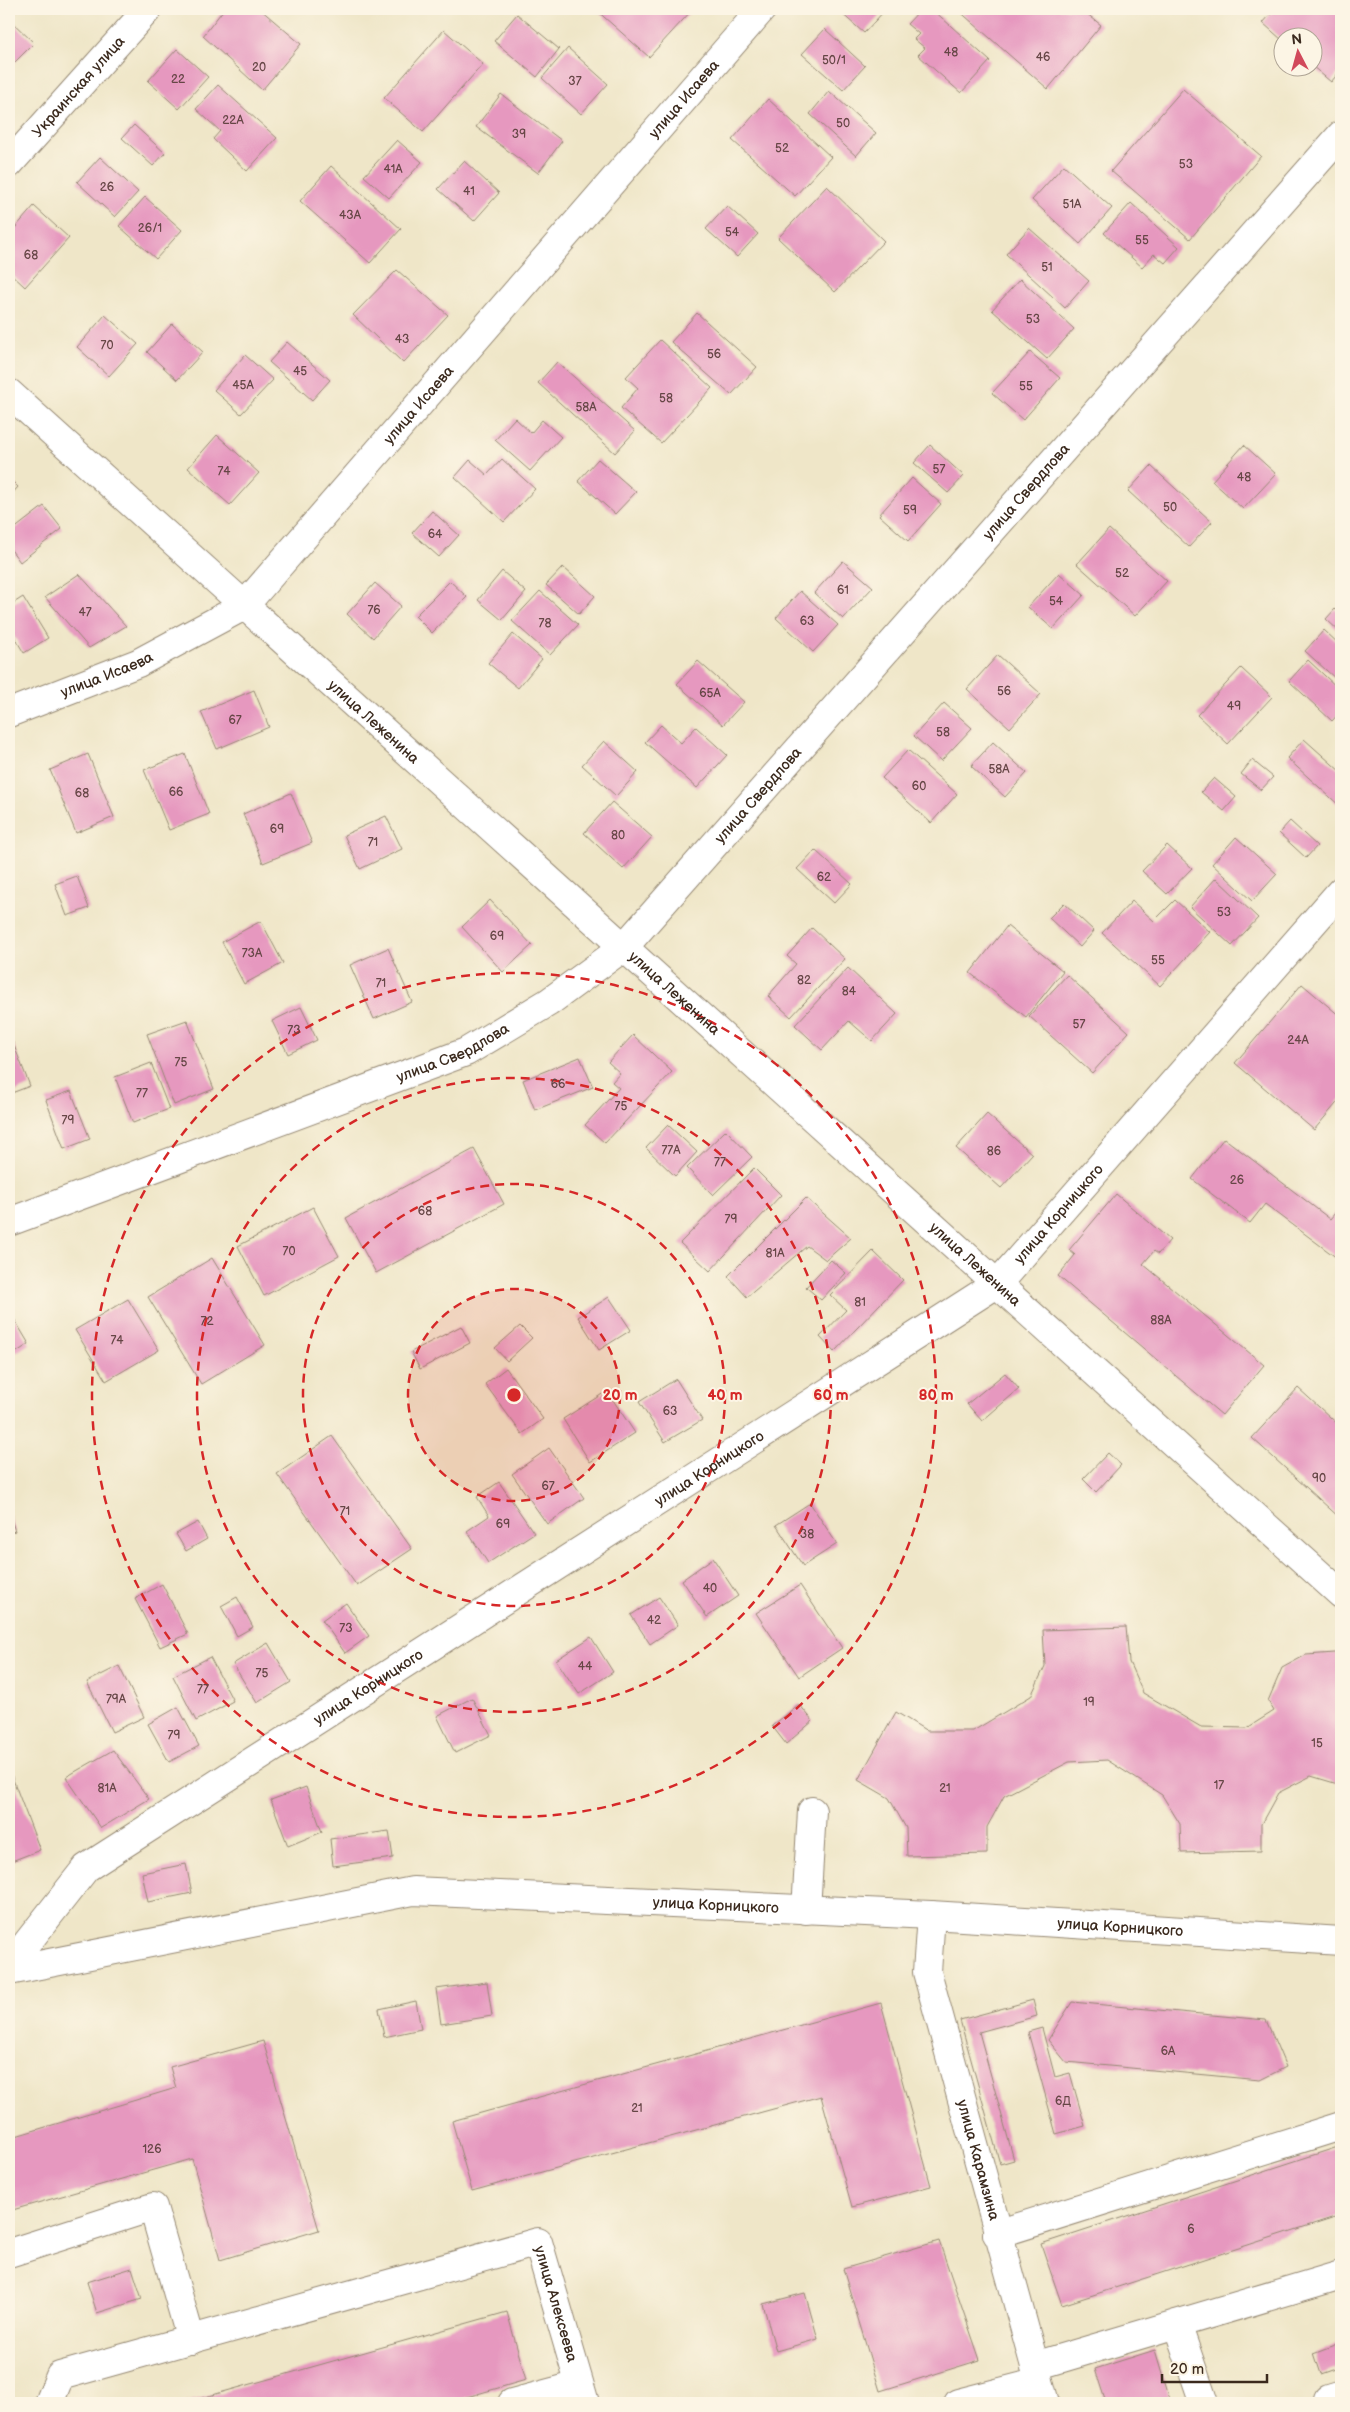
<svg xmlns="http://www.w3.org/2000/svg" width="1350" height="2412" font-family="'Balsamiq Sans',sans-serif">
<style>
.building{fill:#e698bf}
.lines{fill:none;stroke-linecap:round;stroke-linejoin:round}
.minor-casing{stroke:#958873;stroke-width:30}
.minor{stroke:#fff;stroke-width:28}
.ring{fill:none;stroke:#d62828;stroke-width:2.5;stroke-dasharray:9 6}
.labels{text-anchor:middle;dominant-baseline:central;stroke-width:4;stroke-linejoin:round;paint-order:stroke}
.number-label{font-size:12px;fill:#664646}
.street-label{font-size:15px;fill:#3b2a1e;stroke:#fcf5e5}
.centre{fill:#d62828;stroke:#fcf5e5;stroke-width:2.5}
.ring-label{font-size:15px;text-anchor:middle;font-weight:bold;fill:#d62828;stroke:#fcf5e5;stroke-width:4;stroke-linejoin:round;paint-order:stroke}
</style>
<rect width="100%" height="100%" fill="#fcf5e5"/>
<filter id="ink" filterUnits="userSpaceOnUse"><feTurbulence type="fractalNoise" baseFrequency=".02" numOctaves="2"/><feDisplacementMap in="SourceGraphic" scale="10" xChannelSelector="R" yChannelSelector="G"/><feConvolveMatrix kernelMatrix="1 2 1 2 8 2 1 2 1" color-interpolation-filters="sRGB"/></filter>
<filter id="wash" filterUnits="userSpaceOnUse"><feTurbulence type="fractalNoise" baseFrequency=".0096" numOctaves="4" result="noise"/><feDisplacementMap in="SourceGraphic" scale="20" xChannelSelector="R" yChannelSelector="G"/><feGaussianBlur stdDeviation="1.12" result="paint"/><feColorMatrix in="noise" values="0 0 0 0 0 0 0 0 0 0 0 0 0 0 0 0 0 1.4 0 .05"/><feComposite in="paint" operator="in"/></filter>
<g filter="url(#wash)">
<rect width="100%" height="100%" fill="#efe6c8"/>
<g id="blocks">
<g class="building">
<polygon points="224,9 260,9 301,44 262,90 203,36"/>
<polygon points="595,9 693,9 649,57"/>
<polygon points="844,9 886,9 864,33 840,12"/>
<polygon points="921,9 932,9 990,61 961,93 918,55 925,48 914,39 919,34 907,24"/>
<polygon points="957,9 1081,9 1101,25 1048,89"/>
<polygon points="1275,9 1341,9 1341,70 1331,82 1312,66 1312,38 1282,38 1282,40 1263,23"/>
<polygon points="517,14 559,49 537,77 494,41"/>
<polygon points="9,19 34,43 9,68"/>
<polygon points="825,29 865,66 843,90 802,54"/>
<polygon points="444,30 483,64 423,132 384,98"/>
<polygon points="568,48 608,84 581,114 542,78"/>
<polygon points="177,49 208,77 179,109 148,81"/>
<polygon points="218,85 277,138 247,171 213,139 220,131 196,109"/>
<polygon points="1183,89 1261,156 1190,239 1111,171"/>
<polygon points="829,91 876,133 856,156 810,114"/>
<polygon points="501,94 562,141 538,173 476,127"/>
<polygon points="768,99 831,157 795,196 732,140"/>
<polygon points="134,125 165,153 153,166 122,138"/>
<polygon points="397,140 422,162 389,198 364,176"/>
<polygon points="100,157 138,192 115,217 77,182"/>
<polygon points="464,161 499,193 474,221 438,189"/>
<polygon points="1064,165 1112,208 1080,244 1032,200"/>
<polygon points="331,166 401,229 370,263 300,201"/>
<polygon points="827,186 884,241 835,292 778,238"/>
<polygon points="145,197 182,230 156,259 119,226"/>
<polygon points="1131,203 1179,247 1165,263 1154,254 1142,267 1104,233"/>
<polygon points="34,206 69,238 25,287 9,272 9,235"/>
<polygon points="727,206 758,234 737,257 706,229"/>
<polygon points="1029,228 1089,281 1065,308 1006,254"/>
<polygon points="397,270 448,315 403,363 353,315"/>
<polygon points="1020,279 1074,329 1047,359 992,310"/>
<polygon points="697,313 757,367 731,395 671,342"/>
<polygon points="105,315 138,344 109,376 77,347"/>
<polygon points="172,324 203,352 177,380 147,352"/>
<polygon points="660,340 712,388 661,443 621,408 638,388 626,377"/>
<polygon points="287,342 330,380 312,400 269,362"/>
<polygon points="1030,352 1060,378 1023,420 992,393"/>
<polygon points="245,355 273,380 241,414 214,390"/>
<polygon points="557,362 635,431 615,453 538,383"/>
<polygon points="515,418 531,433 542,420 561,437 530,471 495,440"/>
<polygon points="217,435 259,473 230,505 188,468"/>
<polygon points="930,445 964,476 948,493 914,463"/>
<polygon points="1244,445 1276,474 1243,509 1212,481"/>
<polygon points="502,459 535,489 504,522 455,477 470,460 487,475"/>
<polygon points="598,459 636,492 615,514 578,481"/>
<polygon points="1151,466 1212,522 1189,547 1128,491"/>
<polygon points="9,478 18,487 9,497"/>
<polygon points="912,478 941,504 908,541 879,515"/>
<polygon points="44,506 62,529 20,562 9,547 9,533"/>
<polygon points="432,511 459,535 439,557 412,533"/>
<polygon points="1109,529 1167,581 1135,616 1077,564"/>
<polygon points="843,561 873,587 843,619 814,593"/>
<polygon points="563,567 595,596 579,614 546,585"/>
<polygon points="502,571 526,592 502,620 478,600"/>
<polygon points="1059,573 1084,595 1053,629 1028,607"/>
<polygon points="79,574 126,626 89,648 45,597"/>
<polygon points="450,581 467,597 432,633 415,616"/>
<polygon points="375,583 401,606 373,638 347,614"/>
<polygon points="540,591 578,625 550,655 512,621"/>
<polygon points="800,591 838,625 813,652 776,618"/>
<polygon points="23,597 48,638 24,653 9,628 9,606"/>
<polygon points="1335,609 1341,615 1341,633 1326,619"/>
<polygon points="1324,630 1341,646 1341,675 1337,680 1305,651"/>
<polygon points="513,634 542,659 518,688 488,663"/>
<polygon points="998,655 1041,694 1010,728 967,689"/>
<polygon points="1308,660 1341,691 1341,711 1332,721 1289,681"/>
<polygon points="698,661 744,702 723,725 677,684"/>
<polygon points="1241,668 1272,697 1228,744 1197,715"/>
<polygon points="254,690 269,727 217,749 201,712"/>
<polygon points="944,703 972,728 941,761 914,736"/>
<polygon points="661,725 681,743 696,727 727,755 697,788 645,742"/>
<polygon points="1304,739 1341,772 1341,807 1287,758"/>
<polygon points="604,741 638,772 616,796 582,765"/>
<polygon points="993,742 1027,773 1005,797 971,766"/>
<polygon points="908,750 957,794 931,823 882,778"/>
<polygon points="88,754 114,817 76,833 50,770"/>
<polygon points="185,754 209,814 169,830 144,770"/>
<polygon points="1252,760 1273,777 1261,790 1241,774"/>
<polygon points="1214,778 1236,797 1224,811 1201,792"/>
<polygon points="291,793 312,843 263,863 243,814"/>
<polygon points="612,802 652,837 623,869 584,833"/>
<polygon points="386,816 402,849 360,869 344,835"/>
<polygon points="1290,821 1317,846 1306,858 1279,833"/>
<polygon points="1236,837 1277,874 1252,901 1212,864"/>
<polygon points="1167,845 1192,868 1167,894 1142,871"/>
<polygon points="815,850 852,884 834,903 797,869"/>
<polygon points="77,876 89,908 67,916 55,884"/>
<polygon points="1216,878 1258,918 1232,946 1190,907"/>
<polygon points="490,900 532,945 503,972 462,927"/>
<polygon points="1175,900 1210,932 1160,986 1102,933 1132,901 1154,921"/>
<polygon points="1064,903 1094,931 1080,947 1049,918"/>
<polygon points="261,921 283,963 244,984 222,942"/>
<polygon points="1007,926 1063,971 1026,1017 970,973"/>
<polygon points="812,928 845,959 791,1017 768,996 796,964 787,956"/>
<polygon points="388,948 412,1002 374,1019 350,965"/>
<polygon points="848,968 897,1014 872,1041 849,1021 822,1050 795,1025"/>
<polygon points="1067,975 1129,1032 1092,1073 1029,1016"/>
<polygon points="1302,984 1341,1017 1341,1098 1314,1130 1235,1063"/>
<polygon points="301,1007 317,1040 288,1054 272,1021"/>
<polygon points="187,1020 214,1089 174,1105 147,1034"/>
<polygon points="9,1033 30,1086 9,1094"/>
<polygon points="633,1035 672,1072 605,1143 585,1125 619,1088 612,1082 620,1073 608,1062"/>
<polygon points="580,1057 593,1087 535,1110 523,1080"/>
<polygon points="151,1063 169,1109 133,1123 115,1077"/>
<polygon points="71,1091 90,1139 64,1149 46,1100"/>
<polygon points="987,1114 1032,1154 1001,1188 956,1148"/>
<polygon points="668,1125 697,1152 675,1176 646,1148"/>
<polygon points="726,1130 752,1157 713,1195 687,1168"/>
<polygon points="1224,1138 1330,1219 1340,1207 1341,1208 1341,1261 1265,1204 1250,1223 1192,1179"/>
<polygon points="474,1149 504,1204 376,1273 346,1218"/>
<polygon points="754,1168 781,1195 710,1271 680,1243"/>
<polygon points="1116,1194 1170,1240 1158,1254 1154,1251 1143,1264 1264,1365 1222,1415 1058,1276 1075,1255 1069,1250"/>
<polygon points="806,1198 851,1238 826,1260 807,1246 747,1297 728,1276"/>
<polygon points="313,1207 339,1256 264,1296 238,1246"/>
<polygon points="873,1251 903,1280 834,1352 820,1337 846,1310 830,1295"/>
<polygon points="212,1258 265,1345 201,1384 148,1297"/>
<polygon points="831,1260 846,1273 821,1300 806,1287"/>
<polygon points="609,1297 631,1330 599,1350 578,1317"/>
<polygon points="128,1299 159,1350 106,1381 75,1330"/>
<polygon points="10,1312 29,1344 9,1357 9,1313"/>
<polygon points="461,1326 470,1343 420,1369 411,1352"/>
<polygon points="520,1326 532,1338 507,1361 495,1348"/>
<polygon points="506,1368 543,1419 522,1434 485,1384"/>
<polygon points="1005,1373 1019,1389 982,1421 967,1404"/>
<polygon points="676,1379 702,1420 665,1442 639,1402"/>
<polygon points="1298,1388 1341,1427 1341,1519 1252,1438"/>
<polygon points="607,1391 635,1433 590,1462 563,1419"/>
<polygon points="332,1436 412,1549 357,1586 277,1474"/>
<polygon points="549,1448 584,1498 547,1524 512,1474"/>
<polygon points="1108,1453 1121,1465 1096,1492 1083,1479"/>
<polygon points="499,1482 534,1533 488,1563 467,1531 489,1516 477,1497"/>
<polygon points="810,1503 837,1544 803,1566 776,1525"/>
<polygon points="9,1513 15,1531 9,1533"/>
<polygon points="198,1522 207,1539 186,1551 176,1534"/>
<polygon points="713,1558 738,1596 707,1617 682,1580"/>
<polygon points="162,1584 188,1634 160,1647 135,1599"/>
<polygon points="800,1585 842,1648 799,1677 756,1613"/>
<polygon points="237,1597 253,1627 237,1636 221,1606"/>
<polygon points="659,1597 678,1625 650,1644 631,1615"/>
<polygon points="346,1603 369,1636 345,1653 322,1620"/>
<polygon points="1126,1627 1129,1662 1143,1693 1201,1727 1247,1728 1274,1711 1268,1701 1282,1668 1306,1655 1335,1653 1341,1655 1341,1785 1311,1776 1278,1793 1261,1824 1261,1851 1181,1853 1180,1824 1162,1795 1107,1760 1069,1762 1004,1796 987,1827 987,1854 907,1856 906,1828 889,1798 858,1780 896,1712 927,1731 973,1731 1031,1696 1045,1666 1043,1630"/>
<polygon points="591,1637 613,1672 579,1694 556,1660"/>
<polygon points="268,1643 291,1682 257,1703 233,1664"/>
<polygon points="210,1657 233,1701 196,1721 173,1676"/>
<polygon points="119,1666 144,1717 112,1732 87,1682"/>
<polygon points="472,1698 491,1735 455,1753 437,1716"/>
<polygon points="799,1704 813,1721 786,1744 772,1726"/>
<polygon points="178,1707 199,1746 169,1762 148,1724"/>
<polygon points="113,1750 149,1799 101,1828 66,1777"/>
<polygon points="9,1769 40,1850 9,1862"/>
<polygon points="306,1787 322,1832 288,1846 271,1800"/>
<polygon points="389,1831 393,1858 333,1866 330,1839"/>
<polygon points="186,1864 192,1893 148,1902 142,1873"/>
<polygon points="487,1982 492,2016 441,2024 436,1989"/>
<polygon points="1033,2000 1037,2016 979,2032 1014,2160 1000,2164 960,2020"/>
<polygon points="416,2001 421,2029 384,2037 379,2009"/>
<polygon points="1072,2002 1266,2020 1286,2067 1260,2080 1066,2062 1048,2040"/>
<polygon points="881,2003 931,2186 852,2207 821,2096 472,2191 452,2121"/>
<polygon points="1042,2028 1055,2077 1070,2073 1085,2126 1056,2134 1028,2032"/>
<polygon points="263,2041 319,2230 220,2260 192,2159 9,2211 9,2138 176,2088 170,2067"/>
<polygon points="1341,2146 1341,2215 1062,2305 1041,2244"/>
<polygon points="939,2241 980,2360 880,2391 843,2269"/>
<polygon points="132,2268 142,2299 97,2313 87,2282"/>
<polygon points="805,2293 818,2339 776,2351 763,2304"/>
<polygon points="507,2312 526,2380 446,2403 184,2403"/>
<polygon points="1338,2344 1341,2355 1341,2367 1321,2374 1314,2353"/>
<polygon points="1155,2350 1171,2403 1106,2403 1095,2369"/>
</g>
</g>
</g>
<g filter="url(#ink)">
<use href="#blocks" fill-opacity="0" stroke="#958873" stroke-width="1"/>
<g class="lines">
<g class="minor-casing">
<g id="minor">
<path id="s1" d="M9,164L148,9"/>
<path id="s2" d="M9,393L1341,1594"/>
<path id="s3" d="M9,713L138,663L244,606L762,9"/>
<path id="s4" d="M9,1222L466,1052L549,1002L624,947L1341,135"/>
<polyline points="806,1910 812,1811"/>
<path id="s5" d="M931,1915L927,1972L1045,2403"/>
<path id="s6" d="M9,1966L86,1868L998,1283L1341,891"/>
<path id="s7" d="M9,1971L413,1891L931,1915L1341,1941"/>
<polyline points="997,2234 1341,2126"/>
<polyline points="9,2253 153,2207 191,2340"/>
<polyline points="1177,2324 1204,2403"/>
<polyline points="1035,2366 1341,2275"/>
<path id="s8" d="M49,2403L60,2376L538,2242L585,2403"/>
<polyline points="512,2403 579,2385"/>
<polyline points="958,2403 1039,2382"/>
<polyline points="1330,2403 1328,2399 1341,2395"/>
</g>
</g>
<use href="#minor" class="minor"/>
</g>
</g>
<circle cx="514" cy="1395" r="106" fill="#d62828" fill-opacity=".12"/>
<g class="ring">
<circle cx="514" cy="1395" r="106"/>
<circle cx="514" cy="1395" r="211"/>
<circle cx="514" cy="1395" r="317"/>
<circle cx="514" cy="1395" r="422"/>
</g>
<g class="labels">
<g class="number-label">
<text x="951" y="52">48</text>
<text x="1043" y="57">46</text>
<text x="834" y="60">50/1</text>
<text x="259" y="67">20</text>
<text x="178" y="79">22</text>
<text x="575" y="81">37</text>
<text x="233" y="120">22А</text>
<text x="843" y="123">50</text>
<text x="519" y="134">39</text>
<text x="782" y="148">52</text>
<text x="1186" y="164">53</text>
<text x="393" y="169">41А</text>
<text x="107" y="187">26</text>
<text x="469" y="191">41</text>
<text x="1072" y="204">51А</text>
<text x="350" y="215">43А</text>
<text x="150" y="228">26/1</text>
<text x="732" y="232">54</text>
<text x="1142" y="240">55</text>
<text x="31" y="255">68</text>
<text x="1047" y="267">51</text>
<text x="1033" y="319">53</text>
<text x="402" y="339">43</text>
<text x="107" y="345">70</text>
<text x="714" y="354">56</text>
<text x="300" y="371">45</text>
<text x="243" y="385">45А</text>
<text x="1026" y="386">55</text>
<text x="666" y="398">58</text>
<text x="586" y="407">58А</text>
<text x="939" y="469">57</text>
<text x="224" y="471">74</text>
<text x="1244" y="477">48</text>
<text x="1170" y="507">50</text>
<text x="910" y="510">59</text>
<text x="435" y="534">64</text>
<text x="1122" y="573">52</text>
<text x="843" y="590">61</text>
<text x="1056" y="601">54</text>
<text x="374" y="610">76</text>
<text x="85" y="612">47</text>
<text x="807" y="621">63</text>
<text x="545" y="623">78</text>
<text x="1004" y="691">56</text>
<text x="710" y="693">65А</text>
<text x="1234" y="706">49</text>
<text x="235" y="720">67</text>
<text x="943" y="732">58</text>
<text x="999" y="769">58А</text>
<text x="919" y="786">60</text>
<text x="176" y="792">66</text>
<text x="82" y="793">68</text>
<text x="277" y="829">69</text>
<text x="618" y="835">80</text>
<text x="373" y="842">71</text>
<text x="824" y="877">62</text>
<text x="1224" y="912">53</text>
<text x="497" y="936">69</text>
<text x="252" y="953">73А</text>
<text x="1158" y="960">55</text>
<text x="804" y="980">82</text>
<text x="381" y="983">71</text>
<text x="849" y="991">84</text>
<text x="1079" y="1024">57</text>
<text x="294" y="1030">73</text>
<text x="1298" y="1040">24А</text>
<text x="181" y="1062">75</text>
<text x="558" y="1084">66</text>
<text x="142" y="1093">77</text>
<text x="621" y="1106">75</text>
<text x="68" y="1120">79</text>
<text x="671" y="1150">77А</text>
<text x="994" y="1151">86</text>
<text x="720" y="1162">77</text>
<text x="1237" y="1180">26</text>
<text x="425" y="1211">68</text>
<text x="731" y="1219">79</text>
<text x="289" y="1251">70</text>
<text x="775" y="1253">81А</text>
<text x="860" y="1302">81</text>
<text x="1161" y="1320">88А</text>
<text x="207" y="1321">72</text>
<text x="117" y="1340">74</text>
<text x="670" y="1411">63</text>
<text x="1319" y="1478">90</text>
<text x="548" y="1486">67</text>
<text x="345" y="1511">71</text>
<text x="503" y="1524">69</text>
<text x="807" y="1534">38</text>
<text x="710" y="1588">40</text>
<text x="654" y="1620">42</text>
<text x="346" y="1628">73</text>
<text x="585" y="1666">44</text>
<text x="262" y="1673">75</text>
<text x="203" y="1689">77</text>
<text x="116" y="1699">79А</text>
<text x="1089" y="1702">19</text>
<text x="174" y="1735">79</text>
<text x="1317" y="1743">15</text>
<text x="1219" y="1785">17</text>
<text x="107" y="1788">81А</text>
<text x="945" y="1788">21</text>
<text x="1168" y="2051">6А</text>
<text x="1063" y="2101">6Д</text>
<text x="637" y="2108">21</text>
<text x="152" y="2149">126</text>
<text x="1191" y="2229">6</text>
</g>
<g class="street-label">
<text stroke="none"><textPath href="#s1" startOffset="104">Украинская улица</textPath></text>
<text stroke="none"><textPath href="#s3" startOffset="930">улица Исаева</textPath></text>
<text stroke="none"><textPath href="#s3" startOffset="525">улица Исаева</textPath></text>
<text stroke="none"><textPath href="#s4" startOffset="1285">улица Свердлова</textPath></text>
<text stroke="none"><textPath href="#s3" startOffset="105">улица Исаева</textPath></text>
<text stroke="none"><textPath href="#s2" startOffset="491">улица Леженина</textPath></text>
<text stroke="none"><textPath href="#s4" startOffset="880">улица Свердлова</textPath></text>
<text stroke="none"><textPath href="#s2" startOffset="896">улица Леженина</textPath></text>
<text stroke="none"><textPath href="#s4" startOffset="475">улица Свердлова</textPath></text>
<text stroke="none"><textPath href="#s6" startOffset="1300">улица Корницкого</textPath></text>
<text stroke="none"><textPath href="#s2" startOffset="1301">улица Леженина</textPath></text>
<text stroke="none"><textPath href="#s6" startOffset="865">улица Корницкого</textPath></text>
<text stroke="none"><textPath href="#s6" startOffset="460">улица Корницкого</textPath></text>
<text stroke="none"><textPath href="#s7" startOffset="715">улица Корницкого</textPath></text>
<text stroke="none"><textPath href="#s7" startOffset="1120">улица Корницкого</textPath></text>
<text stroke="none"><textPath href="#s5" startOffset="252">улица Карамзина</textPath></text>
<text stroke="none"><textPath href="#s8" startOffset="590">улица Алексеева</textPath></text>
</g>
</g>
<circle cx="514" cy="1395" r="8" class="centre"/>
<g class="ring-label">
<text x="620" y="1400">20 m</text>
<text x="725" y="1400">40 m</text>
<text x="831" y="1400">60 m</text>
<text x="936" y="1400">80 m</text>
</g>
<rect width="1350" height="2412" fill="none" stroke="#fcf5e5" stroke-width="30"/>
<g transform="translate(1298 52) rotate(354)"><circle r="24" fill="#fcf5e5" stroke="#afa495"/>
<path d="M0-4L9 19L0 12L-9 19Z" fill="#d1495b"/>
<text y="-8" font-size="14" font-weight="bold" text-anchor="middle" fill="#3b2a1e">N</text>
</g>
<path d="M1162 2374v8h105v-8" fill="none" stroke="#3b2a1e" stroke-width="2.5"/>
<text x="1170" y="2374" font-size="15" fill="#3b2a1e" stroke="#fcf5e5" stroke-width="4" paint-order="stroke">20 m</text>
</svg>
